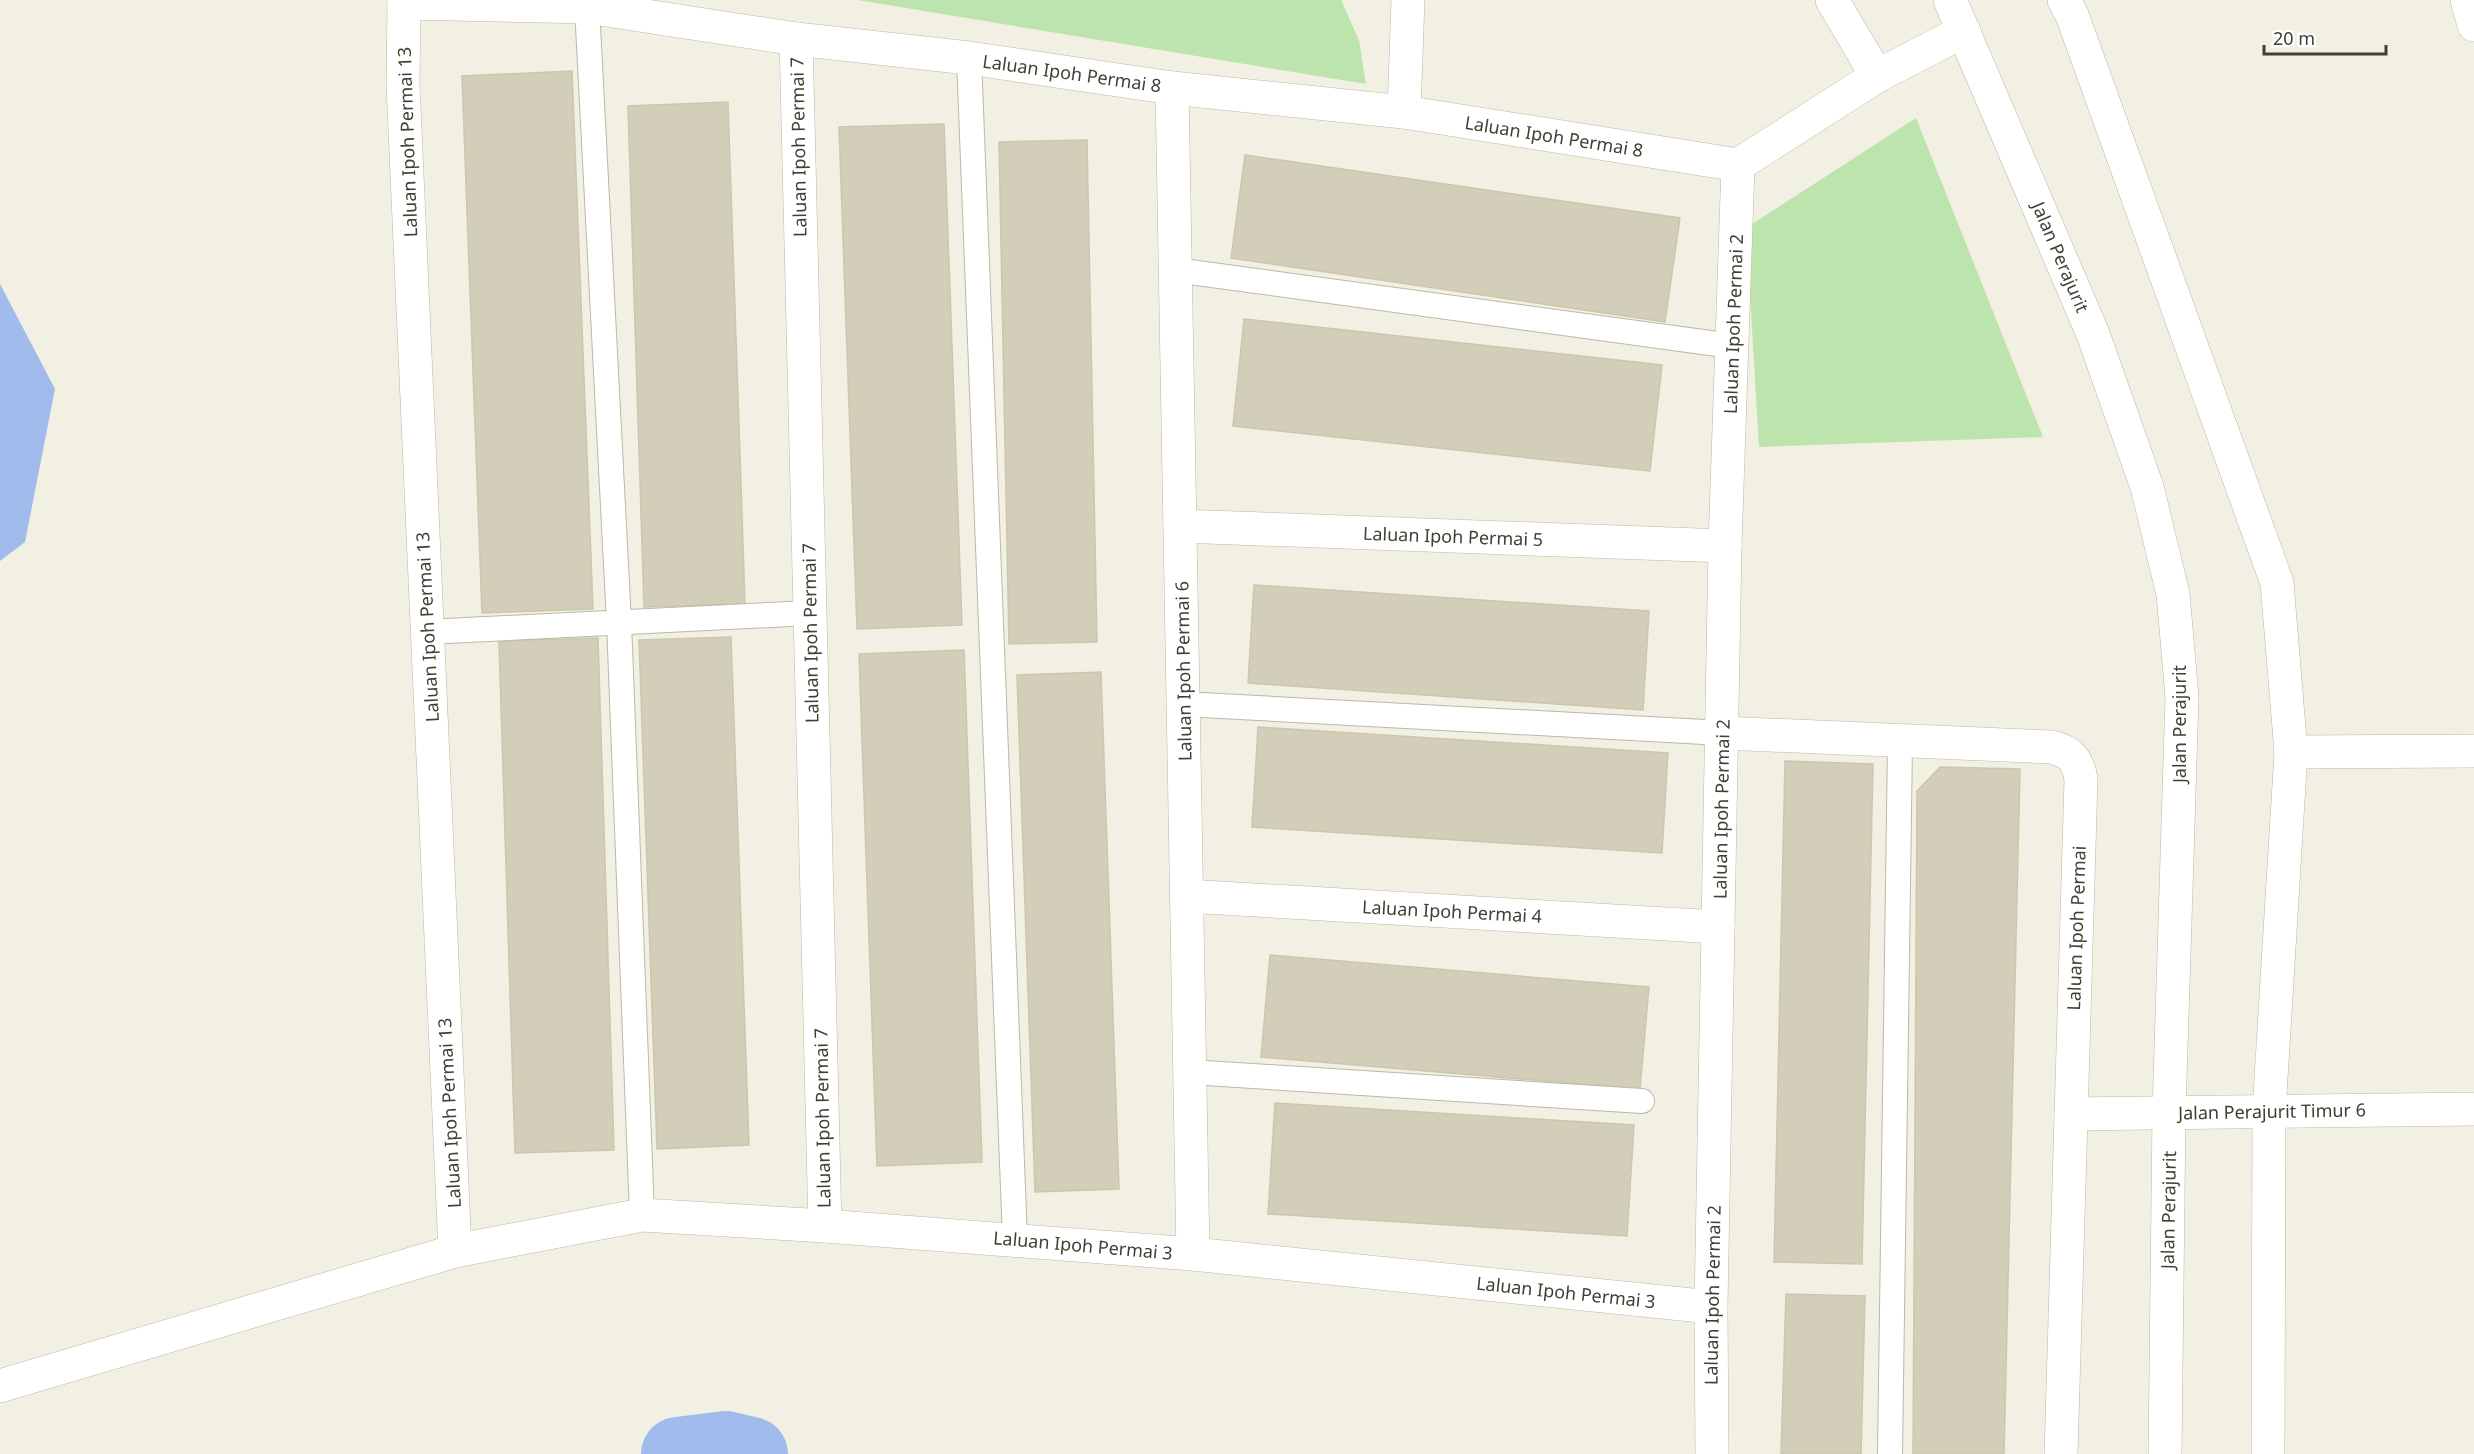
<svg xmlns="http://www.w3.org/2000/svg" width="2474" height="1454" font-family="'Noto Sans',sans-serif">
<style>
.green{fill:#bee4ad}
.water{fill:#a0bbec}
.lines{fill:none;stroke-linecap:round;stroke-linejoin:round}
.river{stroke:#a0bbec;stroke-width:74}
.building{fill:#d2ceb9;stroke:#ccc7ac;stroke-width:1.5}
.service-casing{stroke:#bbb9a6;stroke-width:26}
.minor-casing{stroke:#bbb9a6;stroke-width:34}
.tertiary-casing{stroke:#bbb9a6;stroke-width:34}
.service{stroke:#fff;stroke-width:24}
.minor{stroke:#fff;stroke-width:33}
.tertiary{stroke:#fff;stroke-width:33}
.labels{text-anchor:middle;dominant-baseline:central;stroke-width:6;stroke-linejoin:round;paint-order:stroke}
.street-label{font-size:18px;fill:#424033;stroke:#fff}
</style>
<rect width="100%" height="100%" fill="#f1f0e3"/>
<g class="green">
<polygon points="858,0 1341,0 1359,40 1366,84"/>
<polygon points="1916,118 2043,437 1759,447 1746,228"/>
</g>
<polygon class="water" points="0,284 55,389 25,542 0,561"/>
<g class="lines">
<polyline class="river" points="678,1454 726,1448 751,1454"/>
</g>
<g class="building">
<polygon points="572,71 593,609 482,613 462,76"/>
<polygon points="728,102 745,604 644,607 628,106"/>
<polygon points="944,124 962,625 857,629 839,127"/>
<polygon points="1087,140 1097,642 1009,644 999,142"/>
<polygon points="1245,155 1680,218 1665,322 1231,258"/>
<polygon points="1244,319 1662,365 1650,471 1233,426"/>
<polygon points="1254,585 1649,611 1643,710 1248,683"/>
<polygon points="731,637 749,1145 657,1149 639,640"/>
<polygon points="598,638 614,1150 515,1153 499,641"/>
<polygon points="964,650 982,1162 877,1166 859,654"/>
<polygon points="1101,672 1119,1189 1035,1192 1017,675"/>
<polygon points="1258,727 1668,753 1662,853 1252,827"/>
<polygon points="1785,761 1873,764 1862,1264 1774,1262"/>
<polygon points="1940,767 2020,769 2004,1454 1913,1454 1917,791"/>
<polygon points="1270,955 1649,987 1640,1089 1261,1057"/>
<polygon points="1275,1103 1634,1125 1627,1236 1268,1214"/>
<polygon points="1786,1294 1865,1296 1861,1454 1781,1454"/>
</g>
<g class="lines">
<g class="service-casing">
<g id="service">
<polyline points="587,7 619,622 642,1215"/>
<polyline points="969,58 1015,1240"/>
<polyline points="1175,270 1732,346"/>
<polyline points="427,632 810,613"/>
<polyline points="1183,704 1723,733"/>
<polyline points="1190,1072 1642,1101"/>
<polyline points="1890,1454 1900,742"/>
</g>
</g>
<g class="minor-casing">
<g id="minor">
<polyline points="404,0 403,85 455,1251"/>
<polyline points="1832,0 1877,76"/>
<polyline points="2064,0 2072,15 2277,583 2291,752 2269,1111 2268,1454"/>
<polyline points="2467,0 2474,25"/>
<polyline points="404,3 587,7 796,39 969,58 1172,88 1404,112 1738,165"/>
<polyline points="796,39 825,1226"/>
<polyline points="1172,88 1193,1254"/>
<polyline points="1404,112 1408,0"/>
<polyline points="1738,165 1877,76 1964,31"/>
<polyline points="1180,526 1725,546"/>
<path d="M1723,733L2051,747C2070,751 2078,760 2081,779L2061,1454"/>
<polyline points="2291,752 2474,751"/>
<polyline points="1186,896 1718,927"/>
<polyline points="2071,1114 2474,1109"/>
<polyline points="0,1386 455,1251 642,1215 825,1226 1193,1254 1711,1307"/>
<polyline points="1712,1454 1711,1307 1725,546 1738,165"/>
</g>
</g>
<g class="tertiary-casing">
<polyline id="tertiary" points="1950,0 2093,334 2147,487 2173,594 2182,697 2169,1113 2165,1454"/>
</g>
<use href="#service" class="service"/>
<use href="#minor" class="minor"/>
<use href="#tertiary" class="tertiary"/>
</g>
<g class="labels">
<g class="street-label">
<text transform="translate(1072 73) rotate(8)">Laluan Ipoh Permai 8</text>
<text transform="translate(1554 136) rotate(9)">Laluan Ipoh Permai 8</text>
<text transform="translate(407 142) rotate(-92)">Laluan Ipoh Permai 13</text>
<text transform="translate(798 147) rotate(-91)">Laluan Ipoh Permai 7</text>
<text transform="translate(2061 257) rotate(67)">Jalan Perajurit</text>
<text transform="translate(1733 324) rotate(-88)">Laluan Ipoh Permai 2</text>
<text transform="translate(1453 536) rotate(2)">Laluan Ipoh Permai 5</text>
<text transform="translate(427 627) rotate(-93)">Laluan Ipoh Permai 13</text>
<text transform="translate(810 633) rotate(-91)">Laluan Ipoh Permai 7</text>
<text transform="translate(1183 671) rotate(-91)">Laluan Ipoh Permai 6</text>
<text transform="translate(2179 724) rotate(-90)">Jalan Perajurit</text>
<text transform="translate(1721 809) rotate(-89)">Laluan Ipoh Permai 2</text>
<text transform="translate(1452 911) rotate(3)">Laluan Ipoh Permai 4</text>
<text transform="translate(2076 928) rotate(-88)">Laluan Ipoh Permai</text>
<text transform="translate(2272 1111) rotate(-1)">Jalan Perajurit Timur 6</text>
<text transform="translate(449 1113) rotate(-93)">Laluan Ipoh Permai 13</text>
<text transform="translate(822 1118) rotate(-91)">Laluan Ipoh Permai 7</text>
<text transform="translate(2168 1210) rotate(-89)">Jalan Perajurit</text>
<text transform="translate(1083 1245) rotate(5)">Laluan Ipoh Permai 3</text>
<text transform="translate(1566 1292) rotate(6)">Laluan Ipoh Permai 3</text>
<text transform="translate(1712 1295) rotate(-89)">Laluan Ipoh Permai 2</text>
</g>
</g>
<path d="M2264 45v9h122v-9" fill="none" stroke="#424033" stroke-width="3"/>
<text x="2273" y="45" font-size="18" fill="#424033" stroke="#ffffff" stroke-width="4.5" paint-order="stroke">20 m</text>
</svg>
